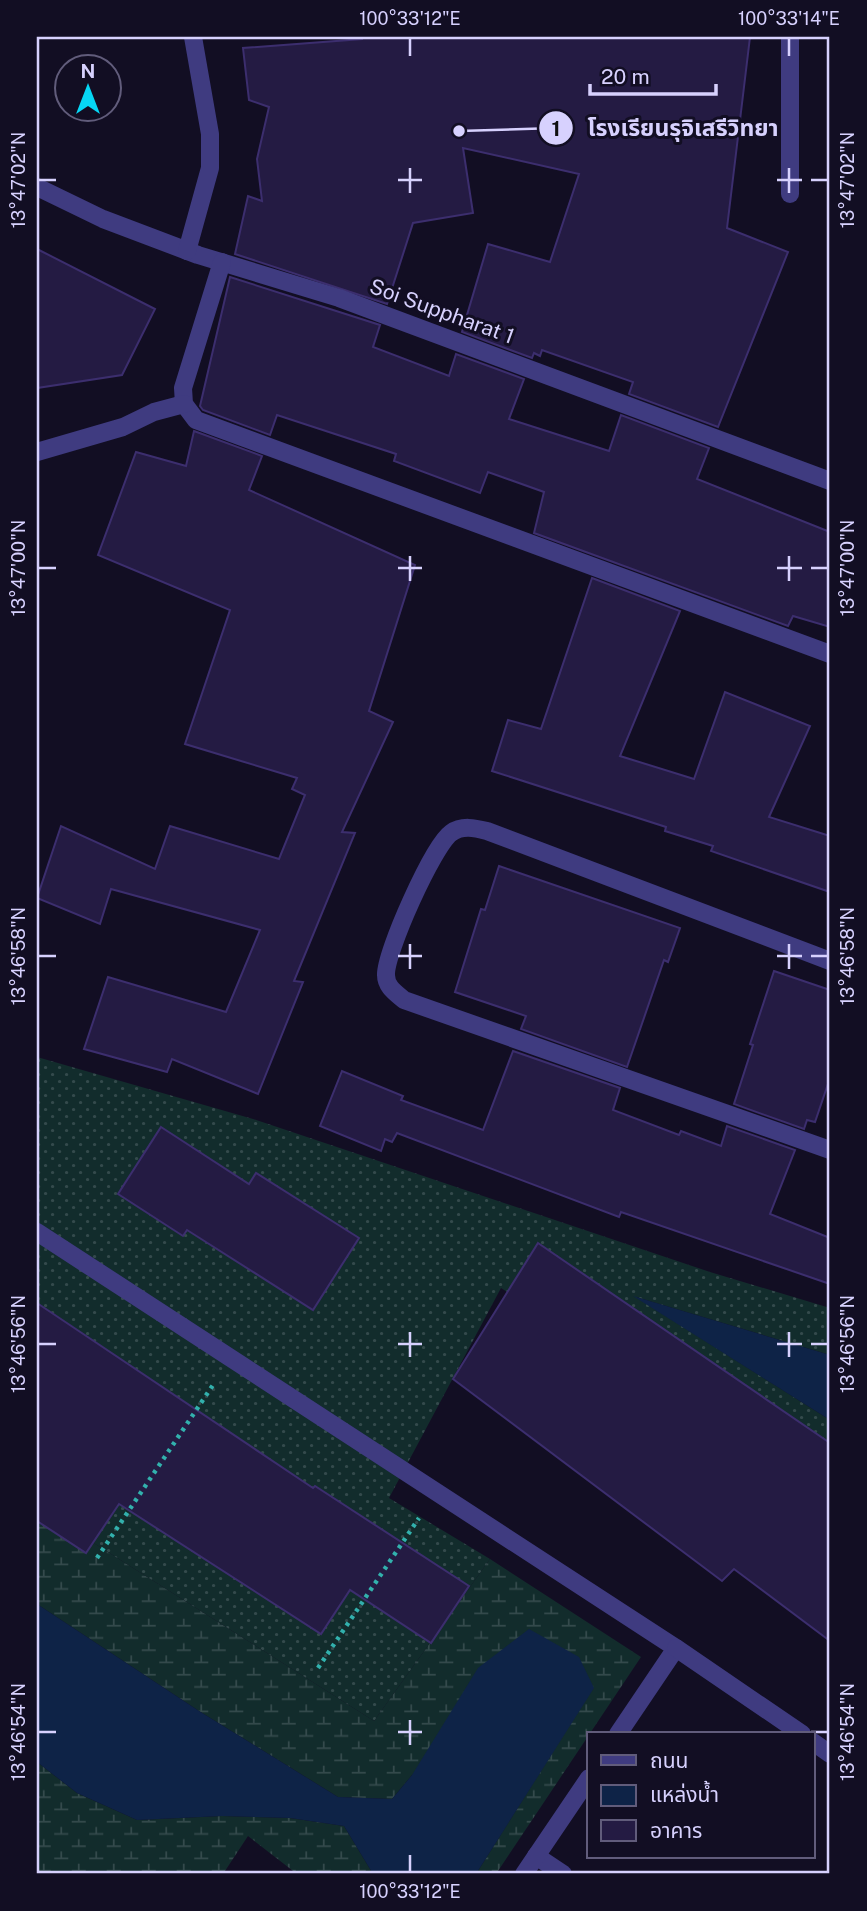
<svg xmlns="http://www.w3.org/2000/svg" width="867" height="1911" font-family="'Public Sans','Noto Sans Thai',sans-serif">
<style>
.wetland{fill:url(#wetland-marsh)}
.garden{fill:url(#garden-dots)}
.water{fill:#0e2347}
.building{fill:#241b43;stroke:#3c2e6e;stroke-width:2}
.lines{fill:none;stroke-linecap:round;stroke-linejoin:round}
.path{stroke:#32b1ad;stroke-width:4.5;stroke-dasharray:3.5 5;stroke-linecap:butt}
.minor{stroke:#3f3b80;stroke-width:18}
.ticks{fill:none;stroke:#d7d1fe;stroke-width:2.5}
.labels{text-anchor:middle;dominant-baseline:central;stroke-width:6;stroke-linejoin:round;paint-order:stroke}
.street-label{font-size:21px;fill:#d7d1fe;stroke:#120e23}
.leader{fill:none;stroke:#d7d1fe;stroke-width:2.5}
.callout-dot{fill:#d7d1fe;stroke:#120e23;stroke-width:2.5}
.mark-label{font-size:21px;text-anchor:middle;font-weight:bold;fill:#111}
.callout-label{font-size:23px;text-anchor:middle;font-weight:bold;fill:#d7d1fe;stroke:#120e23;stroke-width:6;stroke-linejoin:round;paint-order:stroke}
.neatline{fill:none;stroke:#d7d1fe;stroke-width:2.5}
.ticks-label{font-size:18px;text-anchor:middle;fill:#d7d1fe}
</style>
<defs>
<pattern id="wetland-marsh" width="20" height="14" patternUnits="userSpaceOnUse" patternTransform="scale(1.75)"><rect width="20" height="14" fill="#122c2c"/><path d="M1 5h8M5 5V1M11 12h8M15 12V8" fill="none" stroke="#344a4c"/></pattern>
<pattern id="garden-dots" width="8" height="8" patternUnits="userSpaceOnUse" patternTransform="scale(1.75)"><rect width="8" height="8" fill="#122c2c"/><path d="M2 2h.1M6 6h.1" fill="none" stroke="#344a4c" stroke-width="1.8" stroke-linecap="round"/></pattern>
</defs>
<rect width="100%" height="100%" fill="#120e23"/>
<g class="wetland">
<polygon points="37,1507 374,1721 490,1559 641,1657 496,1874 476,1874 593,1688 412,1775 392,1799 338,1797 199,1711 37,1604"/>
<polygon points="37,1762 77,1793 137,1820 222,1816 290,1818 344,1826 373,1874 297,1874 248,1836 223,1874 37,1874"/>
</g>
<polygon class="garden" points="37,1057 253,1119 710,1272 830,1308 830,1355 636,1297 830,1420 830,1498 501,1288 389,1498 490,1559 374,1721 37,1507"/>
<g class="water">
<polygon points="633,1296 830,1355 830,1420"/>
<polygon points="37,1604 199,1711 338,1797 392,1799 412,1775 478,1668 529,1629 579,1657 594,1688 476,1874 373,1874 344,1826 290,1818 222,1816 137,1820 77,1793 37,1762"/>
</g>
<g class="building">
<polygon points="362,37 750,37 727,228 788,252 718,427 629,394 633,382 542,350 540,356 534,353 532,358 462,332 488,244 550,262 579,174 463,148 473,213 413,223 387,304 235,254 248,196 262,201 257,159 269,107 249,100 243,48 362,39"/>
<polygon points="37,249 155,309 122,375 37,388"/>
<polygon points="230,277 380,325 373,347 449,376 456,354 524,379 509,419 609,451 621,415 709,448 697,479 830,532 830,627 793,616 788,626 534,533 544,492 488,472 480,493 394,461 396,454 277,415 270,435 203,410 200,406"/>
<polygon points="194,431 262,456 249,490 415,565 369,711 393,722 342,832 355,833 294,981 303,982 258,1094 172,1059 167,1072 84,1049 108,977 226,1012 260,930 111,889 100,924 37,898 61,826 155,869 170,826 279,859 305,795 292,789 297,778 185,744 230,610 98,555 136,452 186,466"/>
<polygon points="592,578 680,611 620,756 694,779 725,692 810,726 769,817 830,836 830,892 711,851 713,846 665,831 666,827 492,771 508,720 541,729"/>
<polygon points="499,866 680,928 668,962 664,960 627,1067 521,1029 526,1016 455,992 481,909 485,910"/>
<polygon points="774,971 830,990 830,1078 815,1122 807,1120 804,1129 734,1104 753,1045 750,1044"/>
<polygon points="513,1051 620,1088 613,1110 679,1135 681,1131 721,1146 727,1126 795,1150 770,1214 830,1238 830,1284 621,1212 619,1217 397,1133 392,1142 385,1139 381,1151 320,1126 342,1071 403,1096 401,1100 483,1130"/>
<polygon points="161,1127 249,1184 256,1173 359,1238 313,1310 187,1230 183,1236 118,1194"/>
<polygon points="538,1243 830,1443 830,1641 734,1569 722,1581 453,1379"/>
<polygon points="37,1303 313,1488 315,1486 469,1586 431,1643 350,1590 321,1634 119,1504 86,1553 37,1521"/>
</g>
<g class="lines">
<g class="path">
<polyline points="97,1558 215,1382"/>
<polyline points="318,1668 419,1518"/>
</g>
<g class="minor">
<polyline points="790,37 790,194"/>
<polyline points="37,187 103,219 198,255 339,298 830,481"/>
<polyline points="187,251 210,168 210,134 193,37"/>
<polyline points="222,262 183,388 184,404 196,420 830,654"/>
<polyline points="37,452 123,427 154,412 184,404"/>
<path d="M830,961L487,831C475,828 462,825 451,833C433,846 385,953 386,975C386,987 396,993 404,1000L830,1150"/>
<polyline points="37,1232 676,1648 618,1734"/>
<polyline points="676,1648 802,1734"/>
<polyline points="813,1742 830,1754"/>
<polyline points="536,1856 563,1874"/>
<polyline points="524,1874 589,1778"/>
</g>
</g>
<path class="ticks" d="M410,38V56M789,38V56M410,168V193M789,168V193M38,180H56M398,180H422M777,180H802M811,180H828M410,556V581M789,556V581M38,568H56M398,568H422M777,568H802M811,568H828M410,944V969M789,944V969M38,956H56M398,956H422M777,956H802M811,956H828M410,1332V1357M789,1332V1357M38,1344H56M398,1344H422M777,1344H802M811,1344H828M410,1720V1745M38,1732H56M398,1732H422M811,1732H828M410,1855V1872"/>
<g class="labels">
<g class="street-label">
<text transform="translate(442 311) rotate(20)">Soi Suppharat 1</text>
</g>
</g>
<path class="leader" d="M459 131L556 128"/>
<g class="callout-dot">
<circle cx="459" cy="131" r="7"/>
<circle cx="556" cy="128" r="18"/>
</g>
<g class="mark-label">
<text x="556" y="136">1</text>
</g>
<g class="callout-label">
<text x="683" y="136">โรงเรียนรุจิเสรีวิทยา</text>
</g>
<rect width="867" height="1911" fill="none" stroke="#120e23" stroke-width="77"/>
<rect x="587" y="1732" width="228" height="126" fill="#120e23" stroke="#615c7b" stroke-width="2"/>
<rect x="601" y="1755" width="35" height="10" fill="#3f3b80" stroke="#615c7b" stroke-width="2"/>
<text x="650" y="1768" font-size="21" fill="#d7d1fe">ถนน</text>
<rect x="601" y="1785" width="35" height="21" fill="#0e2347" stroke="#615c7b" stroke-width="2"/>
<text x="650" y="1802" font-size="21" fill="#d7d1fe">แหล่งน้ำ</text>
<rect x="601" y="1820" width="35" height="21" fill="#241b43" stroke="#615c7b" stroke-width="2"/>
<text x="650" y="1838" font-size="21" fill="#d7d1fe">อาคาร</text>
<g transform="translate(88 88)"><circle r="33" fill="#120e23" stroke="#615c7b" stroke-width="2"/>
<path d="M0-5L12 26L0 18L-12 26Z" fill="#06d7f5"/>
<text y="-10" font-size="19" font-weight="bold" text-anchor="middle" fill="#d7d1fe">N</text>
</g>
<path d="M590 84v10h126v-10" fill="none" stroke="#d7d1fe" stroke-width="3.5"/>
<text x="601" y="84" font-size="21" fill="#d7d1fe" stroke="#120e23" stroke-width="5" paint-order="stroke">20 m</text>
<rect x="38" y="38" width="790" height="1834" class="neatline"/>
<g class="ticks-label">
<text x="410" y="25">100°33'12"E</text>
<text x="789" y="25">100°33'14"E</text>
<text transform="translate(19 180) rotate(-90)" y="6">13°47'02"N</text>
<text transform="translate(848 180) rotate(-90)" y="6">13°47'02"N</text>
<text transform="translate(19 568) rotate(-90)" y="6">13°47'00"N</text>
<text transform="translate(848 568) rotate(-90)" y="6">13°47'00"N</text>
<text transform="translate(19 956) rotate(-90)" y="6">13°46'58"N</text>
<text transform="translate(848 956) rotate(-90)" y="6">13°46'58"N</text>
<text transform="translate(19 1344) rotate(-90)" y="6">13°46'56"N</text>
<text transform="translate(848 1344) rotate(-90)" y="6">13°46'56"N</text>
<text transform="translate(19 1732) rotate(-90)" y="6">13°46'54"N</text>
<text transform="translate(848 1732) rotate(-90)" y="6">13°46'54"N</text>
<text x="410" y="1898">100°33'12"E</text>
</g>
</svg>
